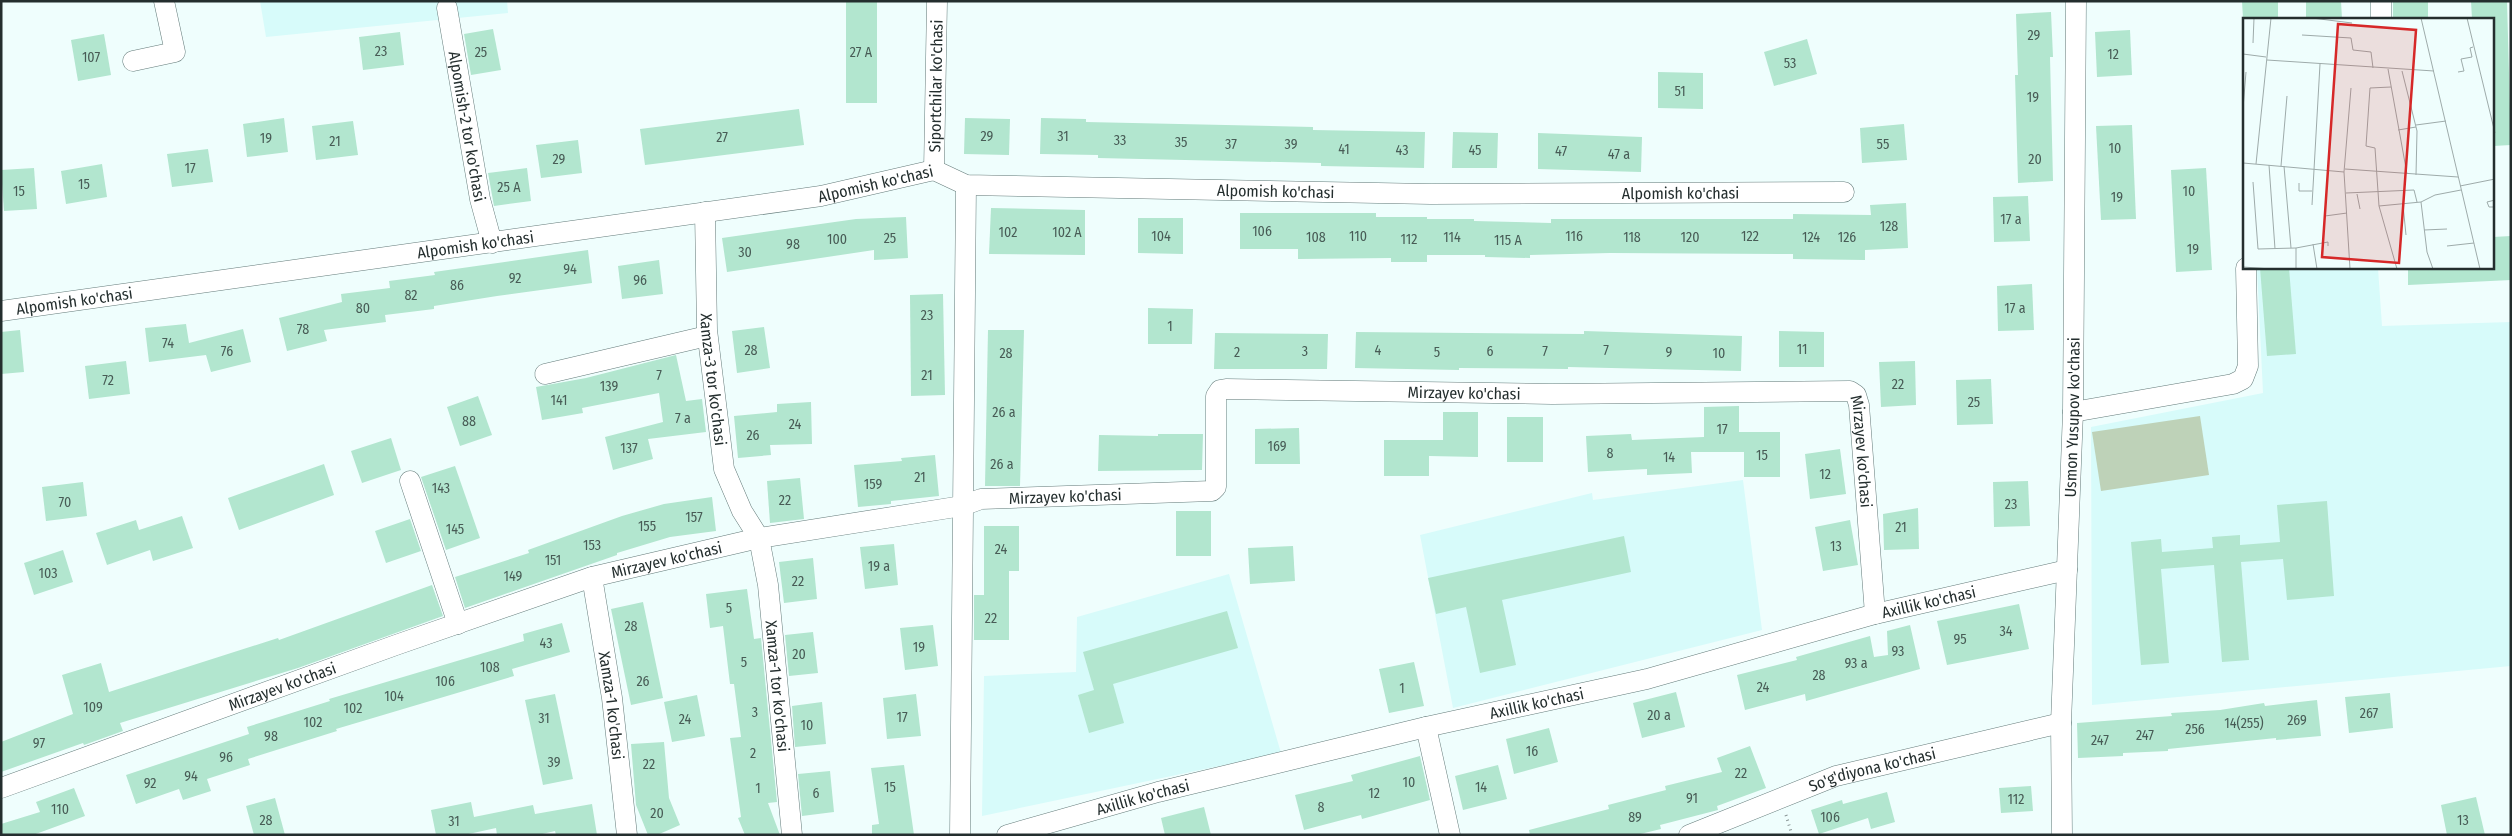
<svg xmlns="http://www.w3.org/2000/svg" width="2512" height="836" font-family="'Fira Sans Condensed',sans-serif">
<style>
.built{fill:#d7fbfa}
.green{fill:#bed2b8}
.building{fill:#b2e6cf}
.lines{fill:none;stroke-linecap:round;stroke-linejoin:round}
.minor-casing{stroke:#647b7a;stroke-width:21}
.path{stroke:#899595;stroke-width:3;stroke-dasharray:1 4;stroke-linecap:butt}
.minor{stroke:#fff;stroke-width:20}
.labels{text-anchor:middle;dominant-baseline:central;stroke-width:4.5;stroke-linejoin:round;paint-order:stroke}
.number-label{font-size:14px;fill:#485c56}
.street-label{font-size:16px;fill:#242e2e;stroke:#fff}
.inset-road{fill:none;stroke:#9eabaa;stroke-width:1}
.view{fill:#d62828;fill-opacity:0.15;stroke:#d62828;stroke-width:2.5}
.inset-edge{fill:none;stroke:#242e2e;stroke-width:2.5}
</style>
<rect width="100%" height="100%" fill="#effefd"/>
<g class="built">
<polygon points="260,1 507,1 508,13 266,37"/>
<polygon points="2257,268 2378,268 2382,326 2511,322 2511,666 2092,705 2091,427 2263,393"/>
<polygon points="1743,480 1762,630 1453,708 1420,535 1592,493 1593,500"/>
<polygon points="1229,574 1281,753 982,816 984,676 1076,672 1077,617"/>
</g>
<polygon class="green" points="2200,416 2209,475 2101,491 2092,432"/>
<g class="building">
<rect x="846" y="1" width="31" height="102"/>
<polygon points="2242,1 2278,1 2278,19 2243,19"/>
<polygon points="2306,1 2341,1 2342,19 2306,19"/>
<polygon points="2428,1 2428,19 2393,19 2393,2"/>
<polygon points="2471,1 2507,1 2511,145 2493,146 2493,19 2472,19"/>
<polygon points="2051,12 2053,57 2050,57 2053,181 2018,183 2015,75 2018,75 2016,14"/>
<polygon points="493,29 501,70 471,75 464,34"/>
<polygon points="2130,30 2132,75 2097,77 2095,32"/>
<polygon points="400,32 404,65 363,70 359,37"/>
<polygon points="104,34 111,75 78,81 71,40"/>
<polygon points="1807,39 1817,74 1774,86 1764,52"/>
<polygon points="1658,72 1703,73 1703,109 1658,108"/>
<polygon points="799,109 804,145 645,165 640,129"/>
<polygon points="284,118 288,152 247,157 243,124"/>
<polygon points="965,118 1010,119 1009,155 964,154"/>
<polygon points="1041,118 1086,119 1086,122 1313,127 1313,130 1425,132 1424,168 1321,166 1321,163 1098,158 1098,155 1040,154"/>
<polygon points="353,121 358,155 316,160 312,126"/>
<polygon points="1904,124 1907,160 1862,163 1860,128"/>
<polygon points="2132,125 2136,219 2101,220 2096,126"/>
<polygon points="1453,132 1498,133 1497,168 1452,168"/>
<polygon points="1538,133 1642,137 1641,172 1538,169"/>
<polygon points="578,140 582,173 541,178 536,145"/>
<polygon points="208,149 213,182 172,187 167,154"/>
<polygon points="102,164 107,197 66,204 61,171"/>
<polygon points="34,168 37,209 4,211 1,170"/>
<polygon points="527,168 531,201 494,206 488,173"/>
<polygon points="2206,168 2212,270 2176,272 2171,170"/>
<polygon points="2028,196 2030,241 1994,242 1993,197"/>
<polygon points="1906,203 1908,248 1865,250 1865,260 1793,259 1793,254 1610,253 1530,255 1530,258 1485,257 1485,255 1427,255 1427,262 1391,262 1391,258 1298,259 1298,249 1240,249 1240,213 1376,213 1376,217 1427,217 1427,219 1474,219 1474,221 1551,223 1551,219 1793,219 1793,214 1871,215 1870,205"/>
<polygon points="991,208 1085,210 1085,255 989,254"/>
<polygon points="906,217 908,258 874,260 874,250 727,272 722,238 856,219"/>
<polygon points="1138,218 1183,218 1183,254 1138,253"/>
<polygon points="2511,236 2511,280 2408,285 2408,268 2493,268 2493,237"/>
<polygon points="588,250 592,283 497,296 434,306 434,309 385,315 386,322 324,330 327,341 287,351 279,318 342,302 341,294 390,288 389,281 435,275 434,272"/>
<polygon points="659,260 663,294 622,299 618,266"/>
<polygon points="2260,268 2289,268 2296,354 2267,356"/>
<polygon points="2032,284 2034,330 1998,331 1997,286"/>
<polygon points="943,294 945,395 911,396 910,295"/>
<polygon points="1148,308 1193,309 1192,344 1148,344"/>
<polygon points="186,324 189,343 243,329 251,362 211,372 206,355 149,362 145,328"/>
<polygon points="764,327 770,368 737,373 732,331"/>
<polygon points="20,330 24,372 1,374 1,332"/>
<polygon points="988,330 1024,330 1020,486 985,486"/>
<polygon points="1584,331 1742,336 1741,371 1568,367 1568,369 1459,368 1459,370 1355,368 1356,332 1584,334"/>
<polygon points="1779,331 1824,332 1824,367 1779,367"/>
<polygon points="1215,333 1328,334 1327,369 1214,369"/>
<polygon points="676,355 686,401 702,399 706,432 648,439 653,459 613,470 605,437 663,422 659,393 582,408 583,413 542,420 536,387 586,378"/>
<polygon points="126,361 130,394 89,399 85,366"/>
<polygon points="1915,361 1916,405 1881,407 1879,362"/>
<polygon points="1991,379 1993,424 1957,425 1956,380"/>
<polygon points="478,396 492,435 460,446 447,407"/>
<polygon points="811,402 812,444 770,445 771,455 738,458 734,416 777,412 777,404"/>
<polygon points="1739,406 1739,432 1780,432 1780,477 1744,477 1744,452 1691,452 1692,473 1647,475 1647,469 1588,472 1586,436 1631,434 1632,440 1704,437 1704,407"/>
<polygon points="1443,412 1478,412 1478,457 1429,456 1429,476 1384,476 1384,440 1443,440"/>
<rect x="1507" y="417" width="36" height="45"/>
<polygon points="1299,428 1300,464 1255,464 1255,429"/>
<polygon points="1158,434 1203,434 1202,470 1098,471 1099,435 1158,436"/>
<polygon points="391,438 401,470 362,483 351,451"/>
<polygon points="1840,449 1846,494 1810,499 1805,454"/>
<polygon points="935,455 939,496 891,501 891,504 858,507 854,465 902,461 901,458"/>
<polygon points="324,464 334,495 239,530 228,498"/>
<polygon points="455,466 480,538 446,550 421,477"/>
<polygon points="800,478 804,519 770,523 767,481"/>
<polygon points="2028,481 2030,526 1994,527 1993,482"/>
<polygon points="83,482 87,516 46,521 42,487"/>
<polygon points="712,497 716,531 670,537 617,553 617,555 465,608 455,577 529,553 528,550 622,516 664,504"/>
<polygon points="2327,501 2334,596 2287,600 2283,559 2241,562 2249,660 2222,662 2214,565 2161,569 2169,663 2141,665 2131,542 2161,539 2162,552 2213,548 2212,537 2240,535 2240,545 2280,542 2277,505"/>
<polygon points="1918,508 1919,549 1884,550 1883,514"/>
<rect x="1176" y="511" width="35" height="45"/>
<polygon points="182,516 193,548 153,561 150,550 107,565 96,533 136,520 139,530"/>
<polygon points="410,519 421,551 386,563 375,531"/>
<polygon points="1850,520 1858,565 1823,571 1815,527"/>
<polygon points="984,526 1019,526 1019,571 1009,571 1009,640 974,640 974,595 984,595"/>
<polygon points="1624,536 1631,572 1502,600 1516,665 1480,673 1466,607 1436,614 1428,578"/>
<polygon points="894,544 898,585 865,589 860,547"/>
<polygon points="1293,546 1295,581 1250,584 1248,548"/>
<polygon points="63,550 73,582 34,595 24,563"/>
<polygon points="813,558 817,599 784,603 779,562"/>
<polygon points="432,585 443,616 298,668 120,723 123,731 84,745 83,743 1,772 1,742 73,714 62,675 101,663 109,692 278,638 279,640"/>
<polygon points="747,589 754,639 761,638 777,802 768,803 780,835 745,835 738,818 741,817 730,738 741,737 734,684 730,684 723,626 710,628 706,594"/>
<polygon points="643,602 663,698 631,705 611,609"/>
<polygon points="2019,604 2029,649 1947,665 1937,621"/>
<polygon points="1227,611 1238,648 1113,684 1124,723 1089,733 1078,695 1094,690 1083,652"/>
<polygon points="562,623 570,652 512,669 514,676 336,729 337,731 248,759 250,765 207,779 211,791 183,800 179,789 136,804 126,775 249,734 247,727 330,701 329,699 524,641 523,634"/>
<polygon points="933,625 938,666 905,670 900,628"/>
<polygon points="1910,625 1920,669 1806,701 1805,694 1745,710 1737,675 1797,660 1796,657 1870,636 1874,657 1888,655 1887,631"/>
<polygon points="813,632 818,673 789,676 785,635"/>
<polygon points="1414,662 1424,706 1389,713 1379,669"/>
<polygon points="1676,692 1685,727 1642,738 1633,703"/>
<polygon points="2390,693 2393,728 2349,733 2345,697"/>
<polygon points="555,694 573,779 543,785 525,700"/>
<polygon points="916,694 921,736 887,739 883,698"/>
<polygon points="697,695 705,736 672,742 664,702"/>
<polygon points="2317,700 2321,736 2276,740 2276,738 2168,749 2168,751 2123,753 2123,756 2078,758 2077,723 2172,716 2171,713 2220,710 2264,703 2265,706"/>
<polygon points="822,702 826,744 795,747 792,706"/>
<polygon points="1549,728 1558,762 1514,774 1506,739"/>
<polygon points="664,742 669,798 680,825 657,835 648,835 636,805 631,744"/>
<polygon points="1750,746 1766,788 1717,806 1718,810 1660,825 1661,829 1636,835 1530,835 1529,830 1609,809 1608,805 1666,790 1665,786 1722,772 1717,758"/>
<polygon points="1420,756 1430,800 1362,819 1361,815 1304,830 1295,795 1353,781 1351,775"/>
<polygon points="904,765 914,835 872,835 872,825 879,824 871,768"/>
<polygon points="1498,765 1507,799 1463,810 1455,776"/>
<polygon points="830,771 834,812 802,816 798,774"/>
<polygon points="2031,786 2033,811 2001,813 1999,788"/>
<polygon points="74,788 85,816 33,835 1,835 1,824 40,812 36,802"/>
<polygon points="1887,792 1895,822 1871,829 1868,818 1819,834 1811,810 1842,800 1843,804"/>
<polygon points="2476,797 2485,835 2447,835 2441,805"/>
<polygon points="275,798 285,835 254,835 246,806"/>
<polygon points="471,802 474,817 533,805 535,814 592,804 597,835 556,835 555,831 538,835 497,835 496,828 464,835 436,835 431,810"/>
<polygon points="1204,807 1211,835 1165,835 1161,818"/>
</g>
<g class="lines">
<g class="minor-casing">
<g id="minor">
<polyline points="2381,1 2381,19"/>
<path id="s1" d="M447,8L480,199L492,243"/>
<polyline points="133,61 175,52 164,1"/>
<path id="s2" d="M934,170L937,1"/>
<path id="s3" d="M705,212L707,330L724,469L742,511L759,538L768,585L792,835"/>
<path id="s4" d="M1,311L821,196L934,170L966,185L1431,194L1844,192"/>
<polyline points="545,374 707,336"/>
<polyline points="2073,412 2233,384 2243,379 2248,366 2246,268"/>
<polyline points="410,481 458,624"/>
<path id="s5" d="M592,577L612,698L627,835"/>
<polyline points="1426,727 1450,835"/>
<path id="s6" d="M1,788L396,645L592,577L759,538L962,506L981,499L1212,491L1216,487V396L1220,390L1226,389L1552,394L1850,391L1856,395L1859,405L1875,614"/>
<polyline points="960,835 966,185"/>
<path id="s7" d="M1007,835L1158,792L1426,727L1647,679L1875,614L2067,570"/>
<path id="s8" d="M1689,835L1836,776L2061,723"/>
<path id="s9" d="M2062,835L2061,723L2073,412L2076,1"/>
</g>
</g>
<polyline class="path" points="1786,815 1792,835"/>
<use href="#minor" class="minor"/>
</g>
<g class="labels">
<g class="number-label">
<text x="2034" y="35">29</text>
<text x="381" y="51">23</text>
<text x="481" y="52">25</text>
<text x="861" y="52">27 А</text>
<text x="2113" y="54">12</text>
<text x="91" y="57">107</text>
<text x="1790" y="63">53</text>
<text x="1680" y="91">51</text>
<text x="2033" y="97">19</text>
<text x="987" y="136">29</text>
<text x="1063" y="136">31</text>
<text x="722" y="137">27</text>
<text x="266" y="138">19</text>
<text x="1120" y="140">33</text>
<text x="335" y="141">21</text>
<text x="1181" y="142">35</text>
<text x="1231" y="144">37</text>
<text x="1291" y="144">39</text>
<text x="1883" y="144">55</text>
<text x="2115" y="148">10</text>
<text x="1344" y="149">41</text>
<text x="1402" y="150">43</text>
<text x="1475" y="150">45</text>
<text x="1561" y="151">47</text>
<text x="1619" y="154">47 а</text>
<text x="559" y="159">29</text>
<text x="2035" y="159">20</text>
<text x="190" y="168">17</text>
<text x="84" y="184">15</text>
<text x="509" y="187">25 А</text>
<text x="19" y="191">15</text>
<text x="2189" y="191">10</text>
<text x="2117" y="197">19</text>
<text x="2011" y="219">17 а</text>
<text x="1889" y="226">128</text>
<text x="1262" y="231">106</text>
<text x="1008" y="232">102</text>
<text x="1067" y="232">102 А</text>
<text x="1161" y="236">104</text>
<text x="1358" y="236">110</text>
<text x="1574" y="236">116</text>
<text x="1750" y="236">122</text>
<text x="1316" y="237">108</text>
<text x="1452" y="237">114</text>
<text x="1632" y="237">118</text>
<text x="1690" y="237">120</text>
<text x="1811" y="237">124</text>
<text x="1847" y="237">126</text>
<text x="890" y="238">25</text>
<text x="837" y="239">100</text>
<text x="1409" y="239">112</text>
<text x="1508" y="240">115 А</text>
<text x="793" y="244">98</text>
<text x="2193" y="249">19</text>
<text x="745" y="252">30</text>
<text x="570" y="269">94</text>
<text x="515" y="278">92</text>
<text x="640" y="280">96</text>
<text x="457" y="285">86</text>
<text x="411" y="295">82</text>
<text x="363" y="308">80</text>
<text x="2015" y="308">17 а</text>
<text x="927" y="315">23</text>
<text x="1170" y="326">1</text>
<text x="303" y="329">78</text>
<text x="168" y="343">74</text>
<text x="1802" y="349">11</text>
<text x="751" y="350">28</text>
<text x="1378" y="350">4</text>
<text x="1606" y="350">7</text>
<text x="227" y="351">76</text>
<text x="1305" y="351">3</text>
<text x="1490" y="351">6</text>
<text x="1545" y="351">7</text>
<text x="1237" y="352">2</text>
<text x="1437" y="352">5</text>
<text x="1669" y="352">9</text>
<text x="1006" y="353">28</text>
<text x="1719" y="353">10</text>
<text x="659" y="375">7</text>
<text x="927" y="375">21</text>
<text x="108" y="380">72</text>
<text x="1898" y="384">22</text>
<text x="609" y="386">139</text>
<text x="559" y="400">141</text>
<text x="1974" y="402">25</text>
<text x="1004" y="412">26 а</text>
<text x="683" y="418">7 а</text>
<text x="469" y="421">88</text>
<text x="795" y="424">24</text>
<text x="1722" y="429">17</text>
<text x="753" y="435">26</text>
<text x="1277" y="446">169</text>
<text x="629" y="448">137</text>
<text x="1610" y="453">8</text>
<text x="1762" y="455">15</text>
<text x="1669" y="457">14</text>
<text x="1002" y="464">26 а</text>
<text x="1825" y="474">12</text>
<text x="920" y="477">21</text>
<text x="873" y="484">159</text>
<text x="441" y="488">143</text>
<text x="785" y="500">22</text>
<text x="65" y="502">70</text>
<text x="2011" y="504">23</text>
<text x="694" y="517">157</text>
<text x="647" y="526">155</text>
<text x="1901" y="527">21</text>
<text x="455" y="529">145</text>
<text x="592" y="545">153</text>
<text x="1836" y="546">13</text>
<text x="1001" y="549">24</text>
<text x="553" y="560">151</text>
<text x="879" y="566">19 а</text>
<text x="48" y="573">103</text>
<text x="513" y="576">149</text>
<text x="798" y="581">22</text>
<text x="729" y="608">5</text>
<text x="991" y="618">22</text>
<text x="631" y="626">28</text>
<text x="2006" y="631">34</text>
<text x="1960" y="639">95</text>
<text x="546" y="643">43</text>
<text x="919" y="647">19</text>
<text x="1898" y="651">93</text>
<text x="799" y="654">20</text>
<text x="744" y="662">5</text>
<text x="1856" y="663">93 а</text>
<text x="490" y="667">108</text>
<text x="1819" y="675">28</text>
<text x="445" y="681">106</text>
<text x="643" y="681">26</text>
<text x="1763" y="687">24</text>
<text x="1402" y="688">1</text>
<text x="394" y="696">104</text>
<text x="93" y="707">109</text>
<text x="353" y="708">102</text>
<text x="755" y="712">3</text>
<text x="2369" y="713">267</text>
<text x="1659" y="715">20 а</text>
<text x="902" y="717">17</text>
<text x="544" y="718">31</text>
<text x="685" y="719">24</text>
<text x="2297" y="720">269</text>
<text x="313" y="722">102</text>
<text x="2244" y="723">14(255)</text>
<text x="807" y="725">10</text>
<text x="2195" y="729">256</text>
<text x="2145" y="735">247</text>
<text x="271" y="736">98</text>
<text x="2100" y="740">247</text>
<text x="39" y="743">97</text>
<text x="1532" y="751">16</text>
<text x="753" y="753">2</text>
<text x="226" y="757">96</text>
<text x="554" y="762">39</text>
<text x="649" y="764">22</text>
<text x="1741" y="773">22</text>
<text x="191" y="776">94</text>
<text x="1409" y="782">10</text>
<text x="150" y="783">92</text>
<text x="890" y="787">15</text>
<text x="1481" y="787">14</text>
<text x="758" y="788">1</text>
<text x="816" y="793">6</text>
<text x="1374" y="793">12</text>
<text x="1692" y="798">91</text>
<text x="2016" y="799">112</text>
<text x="1321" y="807">8</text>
<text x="60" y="809">110</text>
<text x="657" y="813">20</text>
<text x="1635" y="817">89</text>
<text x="1830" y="817">106</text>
<text x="266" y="820">28</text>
<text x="2463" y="820">13</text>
<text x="454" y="821">31</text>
</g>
<g class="street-label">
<text stroke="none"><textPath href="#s2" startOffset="84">Siportchilar ko'chasi</textPath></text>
<text stroke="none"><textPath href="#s1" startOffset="120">Alpomish-2 tor ko'chasi</textPath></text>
<text stroke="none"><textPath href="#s4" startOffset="884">Alpomish ko'chasi</textPath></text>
<text stroke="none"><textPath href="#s4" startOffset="1289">Alpomish ko'chasi</textPath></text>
<text stroke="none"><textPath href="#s4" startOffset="1694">Alpomish ko'chasi</textPath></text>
<text stroke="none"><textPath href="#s4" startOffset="479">Alpomish ko'chasi</textPath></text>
<text stroke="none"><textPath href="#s4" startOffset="74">Alpomish ko'chasi</textPath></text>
<text stroke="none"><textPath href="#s3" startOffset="168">Xamza-3 tor ko'chasi</textPath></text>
<text stroke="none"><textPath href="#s6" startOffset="1604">Mirzayev ko'chasi</textPath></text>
<text stroke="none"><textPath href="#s9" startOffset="418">Usmon Yusupov ko'chasi</textPath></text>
<text stroke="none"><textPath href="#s6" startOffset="2054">Mirzayev ko'chasi</textPath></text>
<text stroke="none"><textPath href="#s6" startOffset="1109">Mirzayev ko'chasi</textPath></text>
<text stroke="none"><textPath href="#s6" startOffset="704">Mirzayev ko'chasi</textPath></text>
<text stroke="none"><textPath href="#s7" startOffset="951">Axillik ko'chasi</textPath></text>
<text stroke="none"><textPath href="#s6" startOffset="299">Mirzayev ko'chasi</textPath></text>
<text stroke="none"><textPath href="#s3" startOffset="485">Xamza-1 tor ko'chasi</textPath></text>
<text stroke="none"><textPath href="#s7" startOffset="546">Axillik ko'chasi</textPath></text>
<text stroke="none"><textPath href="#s5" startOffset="130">Xamza-1 ko'chasi</textPath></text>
<text stroke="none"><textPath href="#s8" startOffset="195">So'g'diyona ko'chasi</textPath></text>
<text stroke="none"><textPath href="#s7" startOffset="141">Axillik ko'chasi</textPath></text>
</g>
</g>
<g transform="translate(2243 18)">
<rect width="251" height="251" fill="#effefd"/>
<path class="inset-road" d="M69,0L109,5M178,0L237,251M224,0L252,115M59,17L108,20L110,32L128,34L130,50M10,25L11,0M0,36L23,39M24,42L191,53M145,51L164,156M159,53L174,113L173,157M215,54L221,53L218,41L229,39L227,30L230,29M148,69L127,70L123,128L132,130L136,188L154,251M0,90L3,54M173,107L203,103M155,112L173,109M0,145L101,154M13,146L28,0M26,147L32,231M38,148L44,78M41,148L48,230M102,151L215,159M10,164L15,231L53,230L85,224V228M56,165V173H69M217,168L252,161M103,175L171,172L174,184M114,176L117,191M252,182L244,184L246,189H252M178,184L184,234L190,251M69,187L77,46M160,187L163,217M136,188L178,184L192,177L218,172M82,198L104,195M181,212L204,211M70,226L74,251M204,228L231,225M0,249L28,251M53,251V230M107,251L101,154L108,70"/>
<path class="view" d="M95,6L173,12L156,245L79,239Z"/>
<rect width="251" height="251" class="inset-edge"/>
</g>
<rect width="2512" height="836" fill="none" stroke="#242e2e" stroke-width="5"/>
</svg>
